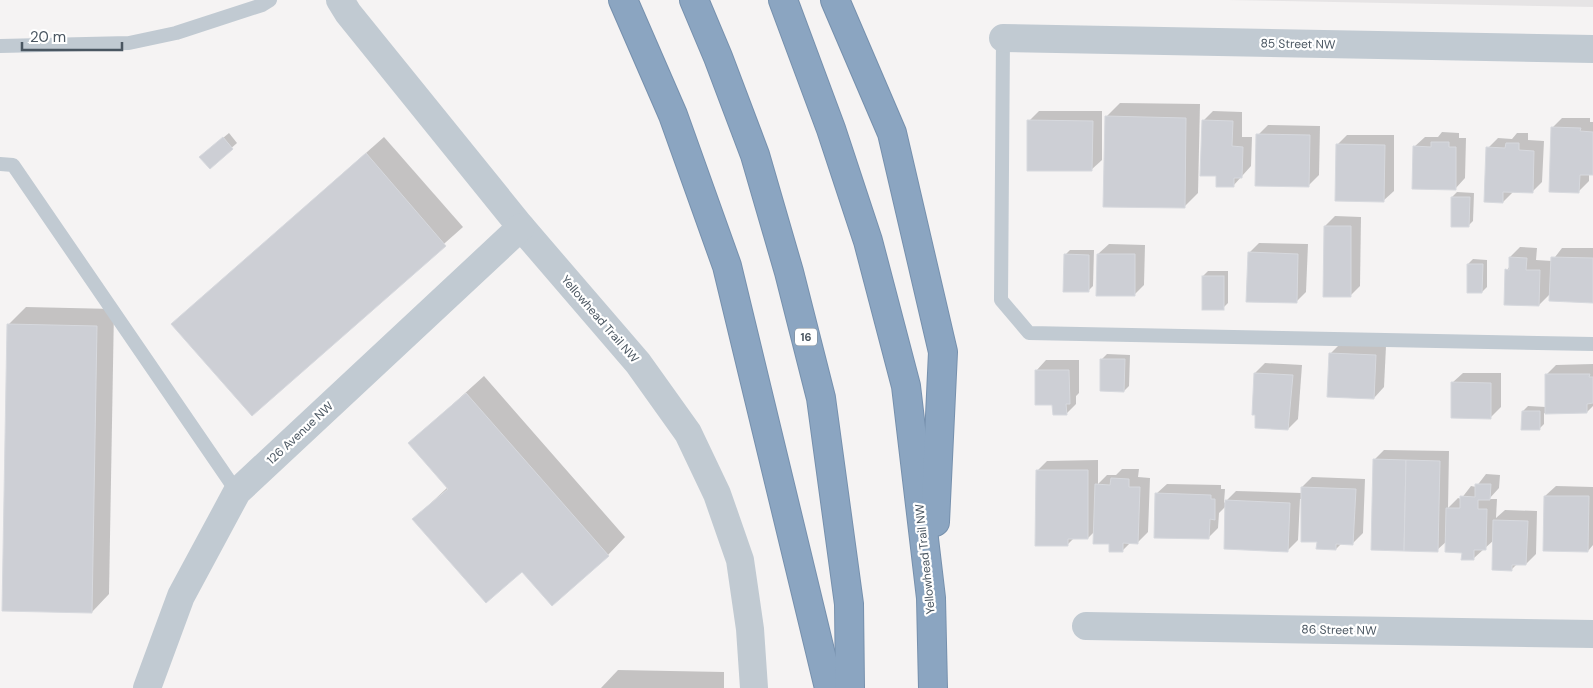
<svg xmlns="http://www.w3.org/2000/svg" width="1593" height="688" font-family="'DM Sans',sans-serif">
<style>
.education{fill:#e6e4e5}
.shadow{fill:#0003}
.building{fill:#cdcfd5;stroke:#d7d9de}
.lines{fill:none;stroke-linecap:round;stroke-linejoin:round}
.highway-casing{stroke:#7690ad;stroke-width:30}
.lane{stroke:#c1cad2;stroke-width:14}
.street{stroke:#c1cad2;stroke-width:28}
.highway{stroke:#8ba5c1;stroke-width:28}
.labels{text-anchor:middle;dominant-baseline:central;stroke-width:4.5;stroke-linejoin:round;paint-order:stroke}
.shield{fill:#fff;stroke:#808990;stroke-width:1}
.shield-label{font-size:11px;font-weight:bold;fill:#4a5661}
.street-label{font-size:12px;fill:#4a5661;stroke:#fff}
</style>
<rect width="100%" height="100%" fill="#f5f3f3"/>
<polygon class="education" points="1228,0 1593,0 1593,7"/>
<g class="shadow">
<polygon points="1120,103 1200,104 1198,193 1184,207 1106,117"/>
<polygon points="1039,111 1102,111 1102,160 1091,170 1029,121"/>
<polygon points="1213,111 1242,112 1242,137 1252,137 1251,166 1233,186 1217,175 1203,121"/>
<polygon points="1562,118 1590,118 1590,122 1593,122 1593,174 1589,174 1589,181 1579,191 1552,128"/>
<polygon points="1268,125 1320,126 1319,175 1309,185 1258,135"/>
<polygon points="1442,132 1459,133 1459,138 1466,138 1465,178 1455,189 1414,147 1425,137 1438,137"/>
<polygon points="229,133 237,143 210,167 206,152"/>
<polygon points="1517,133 1528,133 1528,140 1544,141 1542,182 1532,192 1514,191 1503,202 1488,148 1498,138 1512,139"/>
<polygon points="1347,135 1394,135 1394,191 1383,201 1337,145"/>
<polygon points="384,137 463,227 252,414 173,324"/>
<polygon points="1457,192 1474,193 1473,221 1468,226 1452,197"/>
<polygon points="1335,216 1361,217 1360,286 1350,296 1325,226"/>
<polygon points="1259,243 1308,244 1306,292 1296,302 1249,253"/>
<polygon points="1109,244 1145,245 1144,285 1134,295 1098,254"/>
<polygon points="1520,247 1537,248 1536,260 1552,261 1562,248 1593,248 1593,301 1551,293 1539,305 1507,270 1510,266 1510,257"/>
<polygon points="1070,250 1094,250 1093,286 1088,291 1065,255"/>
<polygon points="1473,259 1487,260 1487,287 1482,292 1468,264"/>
<polygon points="1208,271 1228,271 1228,303 1223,308 1203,276"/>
<polygon points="26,307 114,309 109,594 92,612 8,325"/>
<polygon points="1340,344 1386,346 1384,387 1374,398 1330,354"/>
<polygon points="1107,354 1130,355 1129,386 1124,391 1102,359"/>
<polygon points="1046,360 1079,360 1079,393 1076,396 1076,404 1066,414 1036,371"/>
<polygon points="1265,363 1302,365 1298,419 1288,429 1256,414 1255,373"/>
<polygon points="1593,364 1593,406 1587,412 1544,413 1544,424 1539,429 1523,411 1528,406 1546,407 1546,375 1556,365"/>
<polygon points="1463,373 1501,373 1501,407 1491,417 1452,383"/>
<polygon points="484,376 625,537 608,555 522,570 414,519 448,487 410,443"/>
<polygon points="1384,450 1449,451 1448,508 1458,498 1461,499 1471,486 1476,487 1486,474 1500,475 1499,488 1489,499 1497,499 1496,518 1505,510 1537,511 1536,554 1526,564 1517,564 1511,570 1494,540 1474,558 1447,541 1437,550 1374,460"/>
<polygon points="1098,460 1098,484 1107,475 1116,475 1122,469 1139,469 1138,477 1150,478 1148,532 1138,542 1131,542 1122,551 1095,531 1088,538 1074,538 1068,544 1037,471 1047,461"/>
<polygon points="1312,477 1365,479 1363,533 1353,543 1342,543 1336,549 1318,541 1302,499 1300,499 1298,540 1288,550 1226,506 1219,513 1218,528 1208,538 1156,494 1167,484 1221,485 1221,489 1225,489 1224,503 1236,491 1302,493 1302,487"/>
<polygon points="1556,486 1593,487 1593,545 1588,551 1545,496"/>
<polygon points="618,670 724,672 724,688 601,688"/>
</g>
<g class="building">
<polygon points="1105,116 1186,118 1185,208 1103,207"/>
<polygon points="1027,120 1093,121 1092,171 1027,171"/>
<polygon points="1202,120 1233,121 1232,146 1243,147 1242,178 1234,178 1234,187 1216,187 1216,176 1200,176"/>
<polygon points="1551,127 1581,128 1580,131 1593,132 1593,175 1580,175 1579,193 1549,192"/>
<polygon points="1256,134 1310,135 1309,187 1255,186"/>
<polygon points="223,137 233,149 210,169 199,157"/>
<polygon points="1431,142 1449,142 1449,147 1456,147 1456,190 1412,189 1413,146 1431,147"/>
<polygon points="1506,143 1519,143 1519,150 1534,151 1533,193 1503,192 1503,203 1484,202 1486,147 1505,148"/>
<polygon points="1336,144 1385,145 1384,202 1335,201"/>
<polygon points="366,153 446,246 252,416 171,324"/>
<polygon points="1451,197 1470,197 1469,227 1451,227"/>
<polygon points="1324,226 1351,226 1351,297 1323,297"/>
<polygon points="1248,252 1298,254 1297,303 1246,302"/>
<polygon points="1064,254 1089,255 1089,292 1063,292"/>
<polygon points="1097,254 1135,254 1135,296 1096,296"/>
<polygon points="1509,257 1527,258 1526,270 1540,270 1539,306 1504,305 1505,269 1509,270"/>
<polygon points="1551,257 1593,258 1593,303 1549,301"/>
<polygon points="1467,264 1483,264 1482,293 1467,293"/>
<rect x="1202" y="276" width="22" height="34"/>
<polygon points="7,324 97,326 92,613 2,611"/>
<polygon points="1329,353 1376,355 1374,399 1327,397"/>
<polygon points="1100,359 1125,359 1124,392 1100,391"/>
<polygon points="1035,370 1069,370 1070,404 1066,404 1067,415 1053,415 1052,405 1035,405"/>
<polygon points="1254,373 1293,375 1288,430 1255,428 1255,415 1252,415"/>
<polygon points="1545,374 1590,374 1589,377 1593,377 1593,403 1587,404 1587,413 1545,414"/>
<polygon points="1451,382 1491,383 1491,419 1451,418"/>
<polygon points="466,393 609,556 552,606 522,572 486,603 412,519 448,489 408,443"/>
<polygon points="1522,411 1540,411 1540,430 1521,430"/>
<polygon points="1373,459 1406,460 1404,551 1371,550"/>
<polygon points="1406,460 1440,461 1438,552 1404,551"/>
<polygon points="1036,470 1088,470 1088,539 1068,539 1068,546 1035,546"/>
<polygon points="1111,478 1129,479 1129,487 1140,487 1138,544 1123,543 1123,552 1109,552 1109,544 1093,544 1095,484 1110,485"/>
<polygon points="1475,484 1491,484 1490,500 1478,500 1478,509 1487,509 1486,550 1474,550 1474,560 1461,560 1462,553 1445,552 1446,508 1460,508 1460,496 1475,497"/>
<polygon points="1301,487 1356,489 1353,545 1336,544 1336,550 1316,549 1317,542 1301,542"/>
<polygon points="1155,493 1211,495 1211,499 1215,499 1215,520 1210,519 1209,539 1154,538"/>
<polygon points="1544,496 1589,496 1588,552 1543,551"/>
<polygon points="1225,500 1290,503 1288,552 1224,549"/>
<polygon points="1493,520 1528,521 1526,565 1512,565 1512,571 1492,570"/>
</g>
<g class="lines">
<g class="highway-casing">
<g id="highway">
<polyline points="623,0 673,115 727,266 829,688"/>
<polyline points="694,0 718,57 755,155 789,272 821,398 849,604 850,688"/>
<polyline points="783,0 831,129 868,241 906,386 931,598 933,688"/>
<polyline points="835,0 892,133 943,352 935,522"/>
</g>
</g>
<g class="lane">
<polyline points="1003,38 1001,300 1029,333 1593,344"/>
<polyline points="0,46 129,43 176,33 262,5 270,0"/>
<polyline points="0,164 13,165 237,492"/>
</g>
<g class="street">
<polyline points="340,0 348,13 521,227 638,363 688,433 717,494 740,560 750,629 754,688"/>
<polyline points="1003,38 1593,49"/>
<polyline points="1086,626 1593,634"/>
<polyline points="147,688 181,596 237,492 521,227"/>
</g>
<use href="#highway" class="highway"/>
</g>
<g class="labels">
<rect class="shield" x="795" y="328.5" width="22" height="17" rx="4"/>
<g class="shield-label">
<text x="806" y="337">16</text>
</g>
<g class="street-label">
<text transform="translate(1298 44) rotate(1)">85 Street NW</text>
<text transform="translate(600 319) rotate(49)">Yellowhead Trail NW</text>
<text transform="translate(300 433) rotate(-43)">126 Avenue NW</text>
<text transform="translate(925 559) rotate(-96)">Yellowhead Trail NW</text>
<text transform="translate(1339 630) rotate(1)">86 Street NW</text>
</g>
</g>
<path d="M22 42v8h100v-8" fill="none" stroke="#4a5661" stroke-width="2.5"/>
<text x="30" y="42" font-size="15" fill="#4a5661" stroke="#ffffff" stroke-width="4" paint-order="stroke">20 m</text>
</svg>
